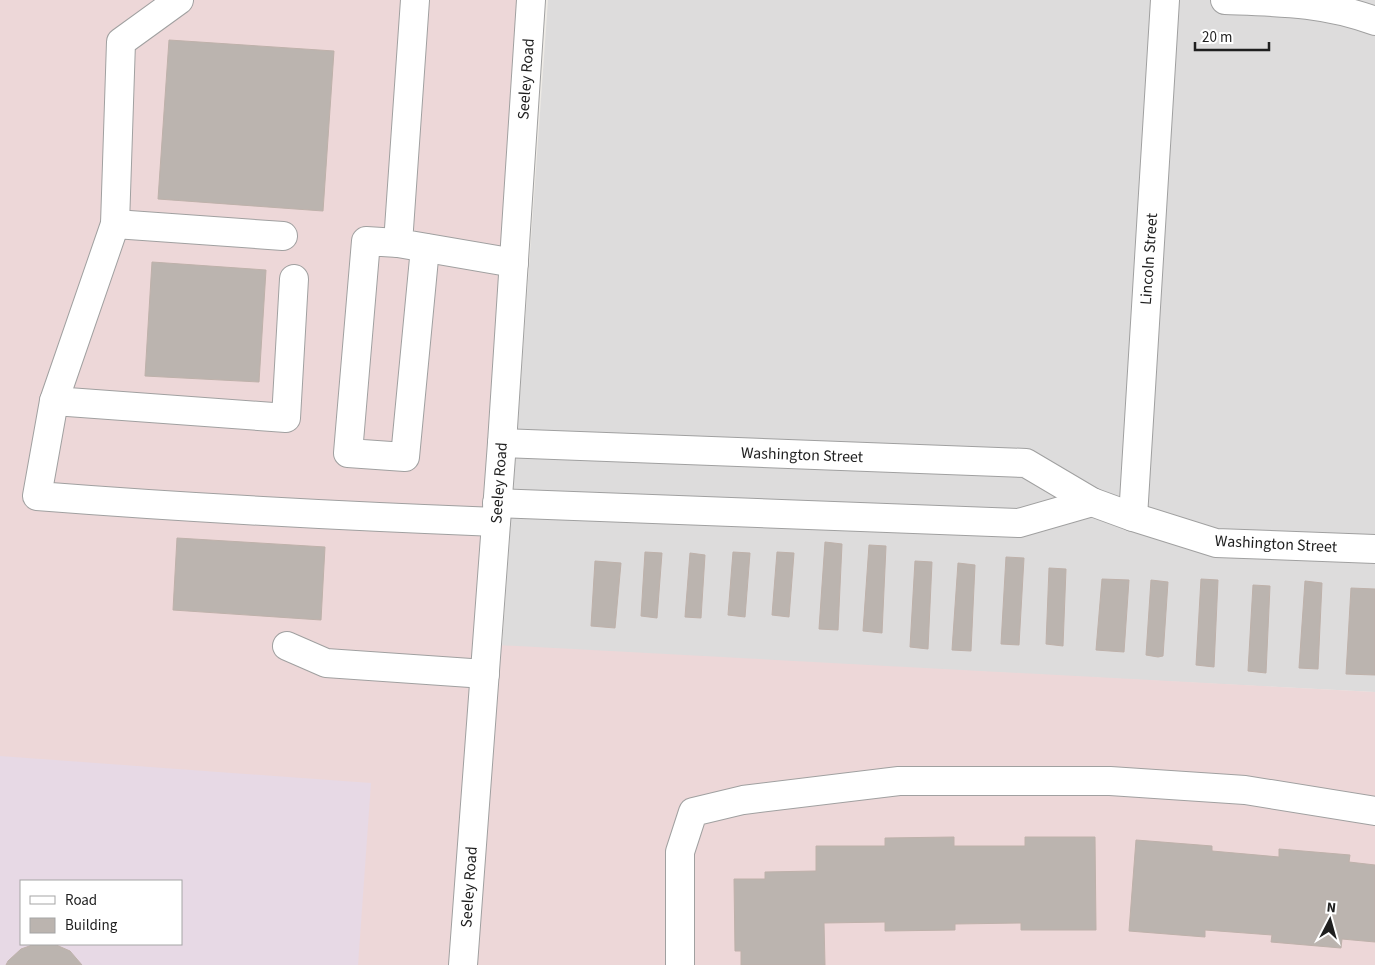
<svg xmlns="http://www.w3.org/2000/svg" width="1375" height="965" font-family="'Source Sans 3',sans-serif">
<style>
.residential{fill:#dddcdc}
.commercial{fill:#edd7d8;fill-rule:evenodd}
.industrial{fill:#e7d9e5;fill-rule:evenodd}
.building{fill:#bbb4af;stroke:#beb1aa}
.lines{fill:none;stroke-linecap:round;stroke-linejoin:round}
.minor-casing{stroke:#a0a0a0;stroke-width:30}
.minor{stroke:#fff;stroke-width:28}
.labels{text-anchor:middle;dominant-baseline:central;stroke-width:4;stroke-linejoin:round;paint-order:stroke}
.street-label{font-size:16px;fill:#1f1f1f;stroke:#fff}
</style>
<rect width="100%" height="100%" fill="#eeebe6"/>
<polygon class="residential" points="548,0 1375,0 1375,692 502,647"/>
<path class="commercial" d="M0,0H521L478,644L1375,692V965H0ZM21,881H181V944H21Z"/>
<path class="industrial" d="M0,756L371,783L358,965H0ZM21,881H181V944H21Z"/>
<g class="building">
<polygon points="169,40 334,51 323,211 158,199"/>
<polygon points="152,262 266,270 259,382 145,376"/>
<polygon points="177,538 325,547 321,620 173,610"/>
<polygon points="825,542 842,544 838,630 819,629"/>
<polygon points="869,545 886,546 882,633 863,631"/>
<polygon points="645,552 662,553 657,618 641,616"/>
<polygon points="733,552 750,553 745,617 728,615"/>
<polygon points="777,552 794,553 789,617 772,615"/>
<polygon points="690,553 705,555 701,618 685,617"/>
<polygon points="1006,557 1024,558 1019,645 1001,644"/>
<polygon points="595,561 621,563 615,628 591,626"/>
<polygon points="915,561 932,562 928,649 910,647"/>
<polygon points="958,563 975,565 971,651 952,650"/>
<polygon points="1049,568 1066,569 1063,646 1046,644"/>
<polygon points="1102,579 1129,580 1124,652 1096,650"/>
<polygon points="1201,579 1218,580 1214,667 1196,665"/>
<polygon points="1151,580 1168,582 1163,656 1158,657 1146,655"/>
<polygon points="1305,581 1322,583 1318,669 1299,668"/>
<polygon points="1253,585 1270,586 1266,673 1248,671"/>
<polygon points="1351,588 1375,589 1375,675 1346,674"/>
<polygon points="954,837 954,846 1025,846 1025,837 1095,837 1096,930 1021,930 1021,923 955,924 955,930 885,931 885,922 824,923 825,965 741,965 741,951 735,951 734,879 765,879 765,872 816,871 816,846 885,846 885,838"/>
<polygon points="1136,840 1212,846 1212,851 1279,857 1279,849 1350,855 1349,862 1375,865 1375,942 1342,939 1341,948 1271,942 1272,935 1205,930 1205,937 1129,931"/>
<polygon points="35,944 54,944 70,951 82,965 6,965 8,961 21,949"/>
</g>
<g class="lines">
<g class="minor-casing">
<g id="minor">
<path d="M179,0L121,42L115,224L54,401L37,496C190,508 343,516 496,522"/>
<polyline points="415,0 398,243 514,263"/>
<path d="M1225,0C1278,2 1324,2 1375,21"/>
<polyline points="115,224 283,236"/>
<polyline points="398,243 366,241 348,453 405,457 425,248"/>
<polyline points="54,401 286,418 294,279"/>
<polyline points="502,443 1026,463 1092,502 1133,517 1216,543 1375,549"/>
<polyline points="497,503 1019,523 1092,502"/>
<polyline points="1133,517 1165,0"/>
<polyline points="287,646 326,663 485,674"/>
<polyline points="463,965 502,443 531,0"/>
<polyline points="680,965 680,852 693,812 743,800 899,781 1110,781 1245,790 1375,811"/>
</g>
</g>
<use href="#minor" class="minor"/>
</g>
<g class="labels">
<g class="street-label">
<text transform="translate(526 79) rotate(-86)">Seeley Road</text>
<text transform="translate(1149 259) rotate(-86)">Lincoln Street</text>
<text transform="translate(802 455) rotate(2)">Washington Street</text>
<text transform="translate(499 483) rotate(-86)">Seeley Road</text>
<text transform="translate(1276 544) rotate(3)">Washington Street</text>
<text transform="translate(469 887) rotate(-86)">Seeley Road</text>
</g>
</g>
<rect x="20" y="880" width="162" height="65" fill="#ffffff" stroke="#a5a5a5"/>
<rect x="30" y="896" width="25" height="8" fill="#ffffff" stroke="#a5a5a5"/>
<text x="65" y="905" font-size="15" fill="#1f1f1f">Road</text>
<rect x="30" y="918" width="25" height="15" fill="#bbb4af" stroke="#a5a5a5"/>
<text x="65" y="930" font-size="15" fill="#1f1f1f">Building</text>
<g transform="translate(1330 920) rotate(6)" stroke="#ffffff" stroke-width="4" paint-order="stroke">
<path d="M0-4L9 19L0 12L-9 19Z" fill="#1f1f1f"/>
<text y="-8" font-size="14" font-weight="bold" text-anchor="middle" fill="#1f1f1f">N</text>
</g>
<path d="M1195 42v8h74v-8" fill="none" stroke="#1f1f1f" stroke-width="2.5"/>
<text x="1202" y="42" font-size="15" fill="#1f1f1f" stroke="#ffffff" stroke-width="4" paint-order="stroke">20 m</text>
</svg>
